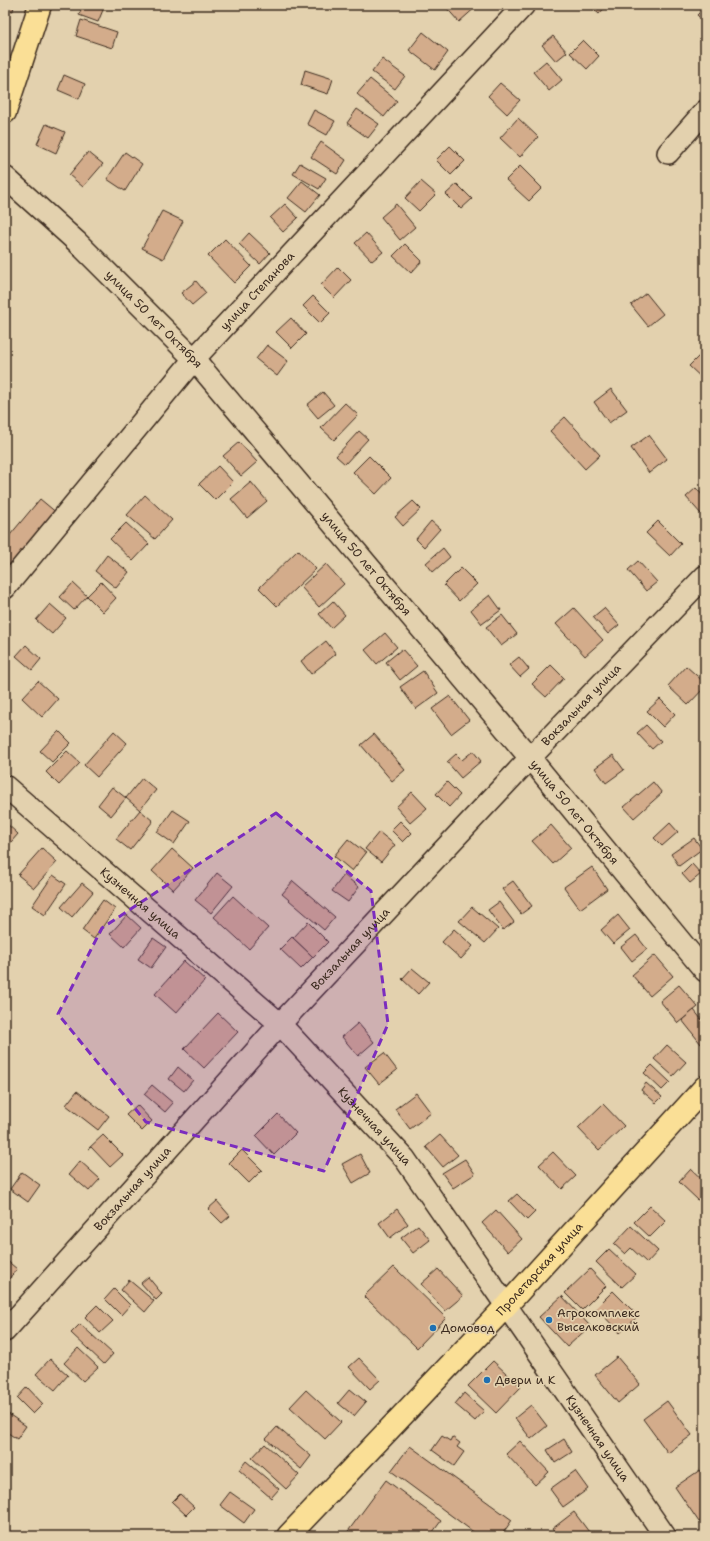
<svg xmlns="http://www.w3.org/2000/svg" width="710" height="1541" font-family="'Shantell Sans',sans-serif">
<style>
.building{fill:#d3ac8b;stroke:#3b2a1e}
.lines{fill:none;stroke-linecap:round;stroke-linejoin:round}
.minor-casing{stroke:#3b2a1e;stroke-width:24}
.major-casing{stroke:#3b2a1e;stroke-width:25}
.minor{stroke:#e3d1ae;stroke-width:21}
.major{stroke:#fadf96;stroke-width:22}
.marked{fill:#7b2cbf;fill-opacity:0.2;stroke:#7b2cbf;stroke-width:3;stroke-dasharray:8 5;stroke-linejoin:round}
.poi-dot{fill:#1f6fb2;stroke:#e3d1ae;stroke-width:1.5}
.labels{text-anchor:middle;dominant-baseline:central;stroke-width:3.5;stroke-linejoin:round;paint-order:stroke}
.street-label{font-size:12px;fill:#3b2a1e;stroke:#e3d1ae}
.poi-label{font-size:12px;fill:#3b2a1e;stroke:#e3d1ae;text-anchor:start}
</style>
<rect width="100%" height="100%" fill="#e3d1ae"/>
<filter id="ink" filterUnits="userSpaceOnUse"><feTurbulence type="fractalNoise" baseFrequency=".025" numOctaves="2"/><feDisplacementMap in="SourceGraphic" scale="8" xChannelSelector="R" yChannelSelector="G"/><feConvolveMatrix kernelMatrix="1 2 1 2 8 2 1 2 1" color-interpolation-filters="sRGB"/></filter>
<g filter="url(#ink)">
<g class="building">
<polygon points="5,5 14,5 13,11 5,9"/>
<polygon points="83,5 105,5 98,22 79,15"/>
<polygon points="444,5 476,5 477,6 459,22"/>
<polygon points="589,5 607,5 599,14"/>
<polygon points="705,7 705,22 697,15"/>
<polygon points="81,20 117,32 112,48 76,36"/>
<polygon points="423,32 448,52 435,70 409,50"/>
<polygon points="553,36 567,52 556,61 542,45"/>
<polygon points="583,40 599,56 587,69 570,53"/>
<polygon points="382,59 405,76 395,89 372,72"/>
<polygon points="546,61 562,80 549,91 533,72"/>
<polygon points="305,70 333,79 328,94 301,85"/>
<polygon points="64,75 85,84 79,99 58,90"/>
<polygon points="370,79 397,101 384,117 357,94"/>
<polygon points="500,83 520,100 507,114 488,96"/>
<polygon points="357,109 379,124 368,138 347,123"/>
<polygon points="314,110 335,121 327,135 307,124"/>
<polygon points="518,118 538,137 520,157 500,138"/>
<polygon points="46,124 65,132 56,153 37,144"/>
<polygon points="321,142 346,160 337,174 311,157"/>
<polygon points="450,146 465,161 451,175 436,160"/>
<polygon points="88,152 103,164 83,187 69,175"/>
<polygon points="125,152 142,164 125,191 107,179"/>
<polygon points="300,163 326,178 319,189 293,174"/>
<polygon points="520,166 542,188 529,201 506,180"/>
<polygon points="302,181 320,195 306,212 288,198"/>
<polygon points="421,181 436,194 419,211 405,198"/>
<polygon points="457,184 472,199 461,209 446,194"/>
<polygon points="285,204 298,218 283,232 270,218"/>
<polygon points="396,204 415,227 400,240 381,217"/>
<polygon points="162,211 183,221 163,259 142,248"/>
<polygon points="249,233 270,253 260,264 239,244"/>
<polygon points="366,233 383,252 372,261 355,243"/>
<polygon points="225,239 251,266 234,283 208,256"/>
<polygon points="405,244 422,261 411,273 393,256"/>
<polygon points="338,267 351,280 334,298 321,285"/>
<polygon points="196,281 206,293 192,305 181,293"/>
<polygon points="646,293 663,314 648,326 631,305"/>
<polygon points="313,296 330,313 320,323 303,306"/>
<polygon points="291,318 306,334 292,348 276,332"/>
<polygon points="267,345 288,361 277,376 256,359"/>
<polygon points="703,352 705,354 705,381 689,366"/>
<polygon points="611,389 627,410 609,423 594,402"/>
<polygon points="323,392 334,405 318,418 307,405"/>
<polygon points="345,403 358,415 334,440 321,428"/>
<polygon points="565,417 600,455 585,469 550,431"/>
<polygon points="359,431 368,439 345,464 336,456"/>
<polygon points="649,435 667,459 649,473 631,448"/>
<polygon points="239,442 257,462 241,476 223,456"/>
<polygon points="369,456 391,478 376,494 353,472"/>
<polygon points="218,466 233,482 215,500 199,484"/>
<polygon points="251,482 267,501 247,518 231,499"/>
<polygon points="696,488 705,498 705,511 701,514 686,497"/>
<polygon points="145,495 172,520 155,539 127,515"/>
<polygon points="40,499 64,519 5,588 5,541"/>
<polygon points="413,501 421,509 403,526 395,517"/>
<polygon points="431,521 440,529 424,547 416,539"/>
<polygon points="658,521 681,544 670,556 646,533"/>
<polygon points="126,523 149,544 133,561 110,539"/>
<polygon points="443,548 450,557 433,572 426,563"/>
<polygon points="298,550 316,569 277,606 259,588"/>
<polygon points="107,555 129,572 116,588 95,571"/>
<polygon points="638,561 657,582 646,591 628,570"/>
<polygon points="326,564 344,584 319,607 301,587"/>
<polygon points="461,568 477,584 459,601 444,585"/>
<polygon points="101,582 116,598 103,612 87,596"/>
<polygon points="73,583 87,596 74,610 60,597"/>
<polygon points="490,595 501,610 482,624 471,610"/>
<polygon points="333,601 345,615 331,628 319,614"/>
<polygon points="50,604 66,618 52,634 36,620"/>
<polygon points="574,608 603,640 585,656 556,624"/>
<polygon points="604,608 619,625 608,634 593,617"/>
<polygon points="502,615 517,634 501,646 486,627"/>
<polygon points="385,633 397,647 377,664 365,650"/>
<polygon points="326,641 336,654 311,674 301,661"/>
<polygon points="26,645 41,659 32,670 16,656"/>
<polygon points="402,649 417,666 400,680 386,662"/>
<polygon points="519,657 529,669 520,677 509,665"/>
<polygon points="551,665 564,678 546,697 532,684"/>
<polygon points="686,666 705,683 705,687 688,705 668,686"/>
<polygon points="423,671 438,693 416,709 400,687"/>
<polygon points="38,681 58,699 42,717 22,698"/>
<polygon points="450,696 469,720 451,734 432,709"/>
<polygon points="660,699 675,714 663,727 647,711"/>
<polygon points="646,725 661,741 652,749 637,733"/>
<polygon points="59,731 71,743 52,762 40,751"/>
<polygon points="114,731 127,743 97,777 84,765"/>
<polygon points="374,734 405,770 392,781 361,745"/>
<polygon points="67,751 80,763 59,785 46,772"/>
<polygon points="473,751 481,761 461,778 447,762 456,754 462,760"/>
<polygon points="613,755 624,770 606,783 595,768"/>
<polygon points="142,778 156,790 140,810 126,798"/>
<polygon points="447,782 460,795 449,807 436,794"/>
<polygon points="653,782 662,793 634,818 624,807"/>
<polygon points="112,787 126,798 111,816 98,805"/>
<polygon points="412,792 427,808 410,823 396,807"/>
<polygon points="140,810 153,821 130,850 116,839"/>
<polygon points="173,810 190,821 174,844 157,832"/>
<polygon points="400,821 412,833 403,842 391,830"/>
<polygon points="5,822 18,834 5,849"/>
<polygon points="670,823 678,832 662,846 654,838"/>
<polygon points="551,825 571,848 553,864 532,841"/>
<polygon points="379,832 395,845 381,862 365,849"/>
<polygon points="694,838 702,849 679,866 671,854"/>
<polygon points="348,839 366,853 352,871 334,856"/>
<polygon points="42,848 57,862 34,888 18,875"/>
<polygon points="172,849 193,868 173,890 152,871"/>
<polygon points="692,864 701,874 690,883 682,874"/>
<polygon points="592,867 607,889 580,909 564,887"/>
<polygon points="217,873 233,886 211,913 195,900"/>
<polygon points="53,875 66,884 45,915 32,906"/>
<polygon points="344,875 359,887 348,902 332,891"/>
<polygon points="293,881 335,917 324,930 282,894"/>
<polygon points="513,881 532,906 521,914 502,889"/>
<polygon points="82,883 93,892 72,917 61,907"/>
<polygon points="233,896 268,928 249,949 214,917"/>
<polygon points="103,900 115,909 94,939 82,930"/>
<polygon points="499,902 514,922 503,930 488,910"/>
<polygon points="472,907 498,929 485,943 459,921"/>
<polygon points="127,915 141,928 124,947 110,934"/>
<polygon points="618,915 630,930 613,944 601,930"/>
<polygon points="308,922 328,942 313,957 293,938"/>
<polygon points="454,929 473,946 461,959 442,942"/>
<polygon points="636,935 647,949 632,961 621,947"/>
<polygon points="292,937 313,957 301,969 280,949"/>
<polygon points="153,938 166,947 151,968 138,959"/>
<polygon points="655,955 673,976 650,996 632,975"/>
<polygon points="184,961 205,980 176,1013 155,994"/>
<polygon points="412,968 429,982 418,994 402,979"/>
<polygon points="679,985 698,1007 678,1023 660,1001"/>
<polygon points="694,1010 705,1024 705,1041 701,1044 682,1020"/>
<polygon points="218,1013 238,1032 204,1068 184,1049"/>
<polygon points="358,1023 374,1042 358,1056 342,1037"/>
<polygon points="667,1045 686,1062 673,1076 654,1059"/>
<polygon points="384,1053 397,1070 379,1084 365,1067"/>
<polygon points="652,1065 670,1082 662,1090 644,1073"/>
<polygon points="178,1067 193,1080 184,1091 169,1079"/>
<polygon points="646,1083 662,1097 656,1103 641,1090"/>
<polygon points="152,1085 173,1103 165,1112 144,1094"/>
<polygon points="77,1091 109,1116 98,1130 66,1105"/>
<polygon points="416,1093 431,1113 410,1129 395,1109"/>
<polygon points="603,1104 624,1126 599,1150 578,1128"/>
<polygon points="137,1105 152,1121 142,1131 126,1115"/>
<polygon points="278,1114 296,1133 274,1155 256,1136"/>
<polygon points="103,1135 123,1155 110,1167 91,1147 88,1149"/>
<polygon points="440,1135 458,1155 443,1167 426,1147"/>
<polygon points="242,1150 262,1170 249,1183 229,1163"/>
<polygon points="553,1152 576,1176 562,1189 539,1165"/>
<polygon points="360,1154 370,1173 353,1183 342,1164"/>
<polygon points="465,1159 475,1174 453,1188 442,1173"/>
<polygon points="80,1161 100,1179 89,1191 69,1174"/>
<polygon points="691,1169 705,1182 705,1194 699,1201 679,1182"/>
<polygon points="22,1172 40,1185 28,1202 10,1189"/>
<polygon points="517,1194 535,1212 527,1220 509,1201"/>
<polygon points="217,1201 230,1216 222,1223 208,1209"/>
<polygon points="650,1206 666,1221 650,1237 634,1222"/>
<polygon points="397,1209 408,1224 390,1238 379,1223"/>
<polygon points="496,1210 522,1239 508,1252 482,1223"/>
<polygon points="418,1225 430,1240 413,1253 401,1238"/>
<polygon points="631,1226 658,1251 647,1263 631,1248 625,1254 614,1244"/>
<polygon points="609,1249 636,1274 622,1287 596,1262"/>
<polygon points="5,1259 17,1269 8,1280 5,1278"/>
<polygon points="394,1267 446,1318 417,1348 364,1296"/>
<polygon points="438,1269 463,1296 445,1311 421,1284"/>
<polygon points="590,1269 606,1286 582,1310 565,1293"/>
<polygon points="148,1277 162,1294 156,1300 141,1283"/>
<polygon points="129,1280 154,1301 145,1312 121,1290"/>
<polygon points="114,1289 130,1305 121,1315 105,1299"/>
<polygon points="613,1291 638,1316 620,1333 596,1308"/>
<polygon points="562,1296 590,1326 567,1347 539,1317"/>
<polygon points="97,1305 113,1321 100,1333 85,1317"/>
<polygon points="80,1324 113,1354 104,1364 71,1333"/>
<polygon points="78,1348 98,1367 83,1381 64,1363"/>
<polygon points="617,1357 640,1384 618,1403 595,1375"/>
<polygon points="359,1358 380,1380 370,1389 349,1367"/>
<polygon points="50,1359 68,1375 55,1390 36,1374"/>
<polygon points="493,1361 521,1387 496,1413 468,1386"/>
<polygon points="27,1387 43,1404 33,1414 17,1398"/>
<polygon points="350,1389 366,1402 354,1416 338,1403"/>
<polygon points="306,1390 341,1422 325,1439 290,1407"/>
<polygon points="464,1393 484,1411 475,1421 455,1404"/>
<polygon points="667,1401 692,1435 668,1453 643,1419"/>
<polygon points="531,1405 547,1426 531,1439 515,1418"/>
<polygon points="7,1413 26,1426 17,1439 5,1431 5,1416"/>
<polygon points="277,1427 311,1456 301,1469 266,1439"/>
<polygon points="442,1436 450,1441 452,1437 460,1443 457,1447 464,1452 454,1466 432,1450"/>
<polygon points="564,1439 572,1452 555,1463 547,1450"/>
<polygon points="520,1441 549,1472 535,1485 506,1454"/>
<polygon points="265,1444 299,1475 286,1489 252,1458"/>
<polygon points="410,1446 512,1520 501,1536 479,1536 391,1471"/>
<polygon points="246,1461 279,1489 271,1498 239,1470"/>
<polygon points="700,1470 705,1477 705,1518 699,1522 675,1487"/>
<polygon points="575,1471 588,1489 563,1507 550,1489"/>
<polygon points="386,1480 441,1521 430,1536 348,1536 346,1534"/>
<polygon points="230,1492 254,1509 244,1523 220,1505"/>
<polygon points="180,1494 194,1507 186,1515 172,1502"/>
<polygon points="574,1512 592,1536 557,1536 552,1529"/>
</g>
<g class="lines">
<g class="minor-casing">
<g id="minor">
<polyline points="668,153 705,111"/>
<path id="s1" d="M5,177L77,242L194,359L530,758L705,971"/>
<path id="s2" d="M5,588L194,359L524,5"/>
<path id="s3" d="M5,786L280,1024L405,1159L665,1536"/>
<path id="s4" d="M5,1331L280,1024L530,758L705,576"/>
</g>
</g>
<g class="major-casing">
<g id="major">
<polyline points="5,112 40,5"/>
<path id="s5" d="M288,1536L506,1306L705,1087"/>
</g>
</g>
<use href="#minor" class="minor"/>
<use href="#major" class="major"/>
</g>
</g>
<path class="marked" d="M276,813L371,891L388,1024L324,1171L146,1122L58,1014L102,928Z"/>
<g class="poi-dot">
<circle cx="549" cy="1320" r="4"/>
<circle cx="433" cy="1328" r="4"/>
<circle cx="487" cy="1380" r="4"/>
</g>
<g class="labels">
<g class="street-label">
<text stroke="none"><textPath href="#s2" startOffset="390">улица Степанова</textPath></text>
<text stroke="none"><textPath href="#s1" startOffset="206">улица 50 лет Октября</textPath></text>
<text stroke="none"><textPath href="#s1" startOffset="530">улица 50 лет Октября</textPath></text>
<text stroke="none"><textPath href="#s4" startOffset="851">Вокзальная улица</textPath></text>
<text stroke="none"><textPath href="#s1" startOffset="854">улица 50 лет Октября</textPath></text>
<text stroke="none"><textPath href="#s3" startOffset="179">Кузнечная улица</textPath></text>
<text stroke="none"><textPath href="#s4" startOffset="515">Вокзальная улица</textPath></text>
<text stroke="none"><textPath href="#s3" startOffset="503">Кузнечная улица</textPath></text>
<text stroke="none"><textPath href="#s4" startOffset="191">Вокзальная улица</textPath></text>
<text stroke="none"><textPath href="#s5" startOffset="367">Пролетарская улица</textPath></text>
<text stroke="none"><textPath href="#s3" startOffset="887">Кузнечная улица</textPath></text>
</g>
<g class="poi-label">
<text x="557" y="1313">Агрокомплекс<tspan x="557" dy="14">Выселковский</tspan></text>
<text x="441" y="1328">Домовод</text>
<text x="495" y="1380">Двери и К</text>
</g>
</g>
<rect width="710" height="1541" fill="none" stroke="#e3d1ae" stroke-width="20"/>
<rect x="10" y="10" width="690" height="1521" fill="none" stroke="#3b2a1e" stroke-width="1.5" filter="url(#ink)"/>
</svg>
